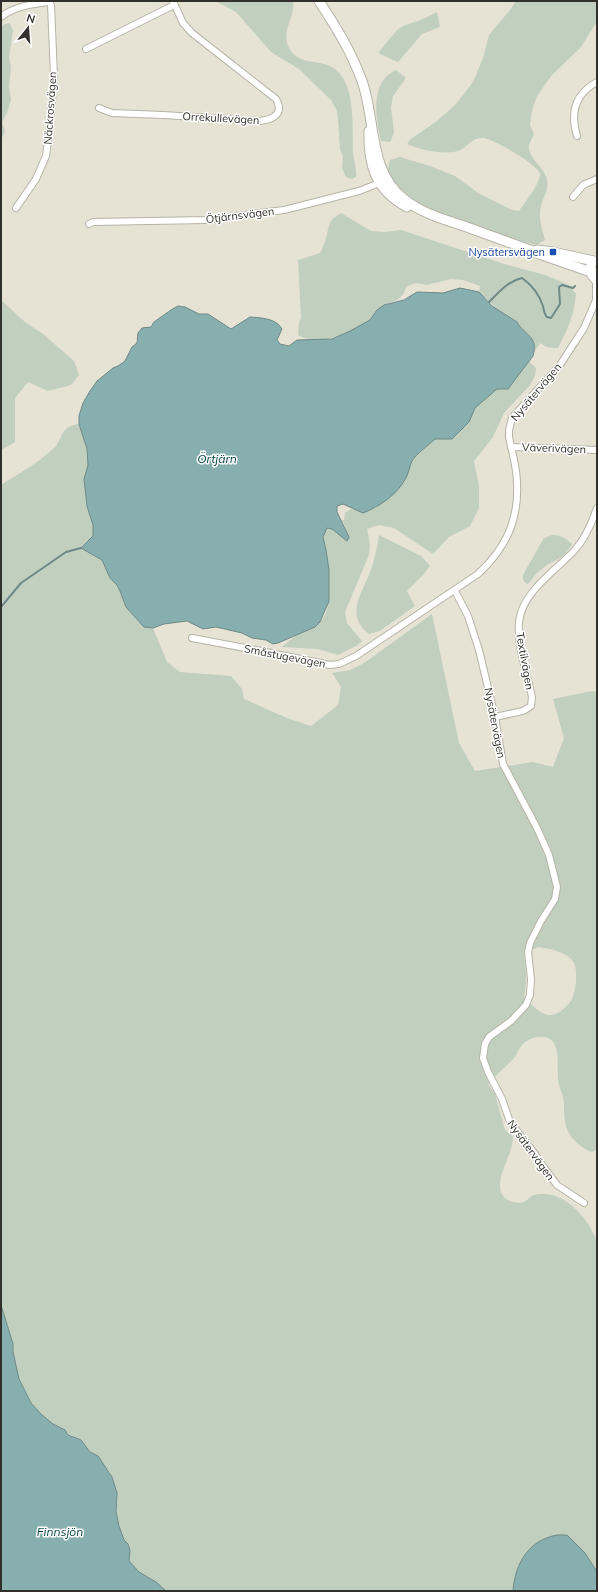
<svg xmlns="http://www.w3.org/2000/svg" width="598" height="1592" font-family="Mulish,sans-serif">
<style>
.green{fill:#c1cfbf;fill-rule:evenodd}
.water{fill:#88afaf;stroke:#6e8987}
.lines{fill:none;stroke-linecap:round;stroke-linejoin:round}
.stream{stroke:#6e8987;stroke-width:2}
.street-casing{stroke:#b6b4a6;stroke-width:8}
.secondary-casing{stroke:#b6b4a6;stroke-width:11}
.street{stroke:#fff;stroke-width:6}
.secondary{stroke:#fff;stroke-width:9}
.transit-dot{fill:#1a4fb4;stroke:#fff;stroke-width:1.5}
.labels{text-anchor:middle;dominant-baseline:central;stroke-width:3;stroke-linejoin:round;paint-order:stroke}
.street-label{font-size:11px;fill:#31302a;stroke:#fff}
.transit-label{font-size:11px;fill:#164399;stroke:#fff;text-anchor:end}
.water-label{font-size:12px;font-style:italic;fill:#074647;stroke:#fff}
</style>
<rect width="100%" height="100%" fill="#e6e3d5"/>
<g class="green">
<path d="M215,1H293C296,18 278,33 291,51C300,64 317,60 330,66C357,78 352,129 353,153C354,162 357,169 356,177L352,179L346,177L342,168L343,157L340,149L338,120L337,111L331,100L299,69L271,52L236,12Z"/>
<path d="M516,1H597V21L581,47L552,75L537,96L532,111L530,125L534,134C533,137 530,141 529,145C527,158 545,167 547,180C549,189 543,198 541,206C538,217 542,230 545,240L536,245L498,235L437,213L409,199L393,181L388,169L390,160L400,157L430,166L455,176L478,193L512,210L519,211C525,202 540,184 540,174C539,165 493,139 484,138C472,137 469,146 460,150C447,156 420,150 407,144L411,139L437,121L455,105L473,82L483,58L489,35L510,10Z"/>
<polygon points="437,12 440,27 422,34 398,62 378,53 397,30 405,25 421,20"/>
<polygon points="10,23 13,31 9,57 11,66 9,87 11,100 7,113 2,122 5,131 2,138 1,138 1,27 5,24"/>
<path d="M396,70L406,78L393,96L391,107L394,133L390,142L381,141C376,118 369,82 396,70Z"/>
<path d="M341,213L371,231L384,232L401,230L501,263L545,275L569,285L576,294C574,316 568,328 558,348C552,348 546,348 541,343L535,350C534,332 523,335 517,322L497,309L479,292L480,286L463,280L451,279L427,285L416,283L407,286C400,304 395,298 382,307C377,310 375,316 370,320C352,334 319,347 298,335L299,322L301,318L298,260L320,253C322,249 324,245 325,241C330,228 326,221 341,213Z"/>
<polygon points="1,300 25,322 43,334 74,361 79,375 71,385 48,391 28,382 15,398 15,442 1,450"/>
<path d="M529,361L536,368L535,376L530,385L504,413L493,437L474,461L479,486V508L470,526L449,537L433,554L394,528L379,525L367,529L370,545L369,555L345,612L347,623L362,641L356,646L338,655L318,649L282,647C289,641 296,635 304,631C308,629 313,628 316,626C331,615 329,593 328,577C327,563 327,550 323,537L327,528L332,529L347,540L349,537L342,520H344L345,513L351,509L363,512L376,508L381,502L391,497L407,475L412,460L435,439L452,438L469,422L475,408L497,389L511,385Z"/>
<path d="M79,424L87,449L88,465L84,479L87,506L93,525V536L81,548L102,560L110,578L117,585L120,591L126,607L144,627L153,628L167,662L180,672L231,676L242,689L244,699L287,718L311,726L338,705L341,687L332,673L350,670L364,663L432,614L459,743L475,771L533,762L553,767L564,738L553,699L592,691L597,692V1150L591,1152C581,1147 571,1140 567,1129C564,1121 564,1111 564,1102C563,1096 561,1091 559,1085C556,1072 560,1058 555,1045C550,1033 532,1036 524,1043C519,1047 518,1053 514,1058C506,1067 496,1074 488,1084L495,1094L505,1130L513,1136C513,1154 500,1168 500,1186C500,1199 513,1205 524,1202C528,1200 530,1196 534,1195C541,1193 552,1194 558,1197C572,1203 584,1216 591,1229C593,1232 594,1236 597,1239V1572L557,1535C529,1540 515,1563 513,1591H166L156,1582L139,1572L129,1561L130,1555L128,1544L124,1540L119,1526L116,1511L117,1500L110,1472L102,1464L98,1456L91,1452L81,1440L68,1434L65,1430L53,1424L41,1414L31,1403L19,1379L13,1352V1344L1,1305V485C18,474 38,463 53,449C64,439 59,426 79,424ZM538,947C551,949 563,951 572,960C579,967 576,991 572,999C569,1005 558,1015 551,1015C540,1016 531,1003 524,997C527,982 526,969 524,954Z"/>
<path d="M379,535L421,556L430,566L424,574L407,591L415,606L380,631L369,634C346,616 360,596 369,575C374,562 377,549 379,535Z"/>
<path d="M552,535C561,535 565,538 572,544C562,561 556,558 543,568C537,572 533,578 528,584C522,581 522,579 524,573L544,538Z"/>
</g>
<g class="water">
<path d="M460,288L479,292L492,306L517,322C524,335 539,336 533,356L508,389H497L475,408L469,422L452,439H435C429,445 416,454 412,461C410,465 409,471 407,476C398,494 381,506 363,513L343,504L337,506V512L349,537L347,541L332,529L327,528L323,537L326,550L329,570V601L320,622L315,627L278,643L273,644L266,640L252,638L242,633L216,627L203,629L187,621L164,624L153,628L144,627L126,607L120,591L117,585L110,578L102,560L81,548L93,536V525L87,506L84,479L88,465L87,449L79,424V416L83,403L90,391L97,381L113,368L118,366L125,361L132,347L137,343L138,333L142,328L151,327L154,322L171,310L178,306L185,307L199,314H208L231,329L250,317C261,318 276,318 282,329L277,340L280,344L289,346L297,340L332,339L350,331L370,320L377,310L384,305L404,300L417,292L443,293Z"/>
<polygon points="1,1305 13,1344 13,1352 19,1379 31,1403 41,1414 53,1424 65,1430 68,1435 81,1440 90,1452 98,1456 112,1477 117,1493 116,1511 119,1526 124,1540 128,1544 130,1550 129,1561 139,1572 156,1582 166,1591 1,1591"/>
<path d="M557,1535H567L585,1553L597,1572V1591H513C515,1563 529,1540 557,1535Z"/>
</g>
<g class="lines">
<g class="stream">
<path d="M489,302C499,292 508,281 522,278C532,285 539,294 543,306C544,310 544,314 547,317L551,318L560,304L559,287L562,285L573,288L575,286"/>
<polyline points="1,607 21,583 66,552 81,548"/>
</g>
<g class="street-casing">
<g id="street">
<path d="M1,17C15,6 32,4 49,2"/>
<polyline points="86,49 174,5"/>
<path d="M99,108L112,113L163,115L259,121C272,120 285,114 276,99L192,33L183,23L173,1"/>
<path d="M577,136C570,113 575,94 597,82"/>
<polyline points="573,197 583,185 597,179"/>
<polyline points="16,208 36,179 46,156 50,126 54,76 51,5 49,1"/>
<polyline points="89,224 93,222 205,220 284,210 359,191 382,182"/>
<polyline points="596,280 596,298"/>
<polyline points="511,447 597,450"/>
<polyline points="455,591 468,616 479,650 495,717 503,764 537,828 549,855 557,887 555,899 541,921 530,943 528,952 531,979 530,995 526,1005 511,1021 489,1037 485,1044 483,1058 488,1072 502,1099 510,1122 535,1154 542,1165 557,1185 584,1203"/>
<path d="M192,638L261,651L330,665L339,664L356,656L478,574C505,549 519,521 517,483C517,468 512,452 509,437V430L512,418L560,365L569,351L584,328L597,298"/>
<path d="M495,717L523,711L531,706L532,697C527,673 517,647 519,622C522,592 555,571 574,551C585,539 592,523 597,508"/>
</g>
</g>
<g class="secondary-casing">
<g id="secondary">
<path d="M319,1C336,27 351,51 362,81C376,120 368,171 404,199C421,213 443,219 464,226C486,234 508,242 530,250L542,255L591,272"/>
<path d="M369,131C368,164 375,190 407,207"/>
<polyline points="537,250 553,252 594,261"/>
<polyline points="591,266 592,275 597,281"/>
</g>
</g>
<use href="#street" class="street"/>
<use href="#secondary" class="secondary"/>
</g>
<rect class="transit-dot" x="549" y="248" width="8" height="8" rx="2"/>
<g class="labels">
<g class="street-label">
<text transform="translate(50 108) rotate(-86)">Näckrosvägen</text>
<text transform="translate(221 118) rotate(3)">Orrekullevägen</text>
<text transform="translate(240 215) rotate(-7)">Ötjärnsvägen</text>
<text transform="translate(536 392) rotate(-50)">Nysätervägen</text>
<text transform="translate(554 448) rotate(2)">Väverivägen</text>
<text transform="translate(285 656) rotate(11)">Småstugevägen</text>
<text transform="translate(525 661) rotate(80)">Textilvägen</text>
<text transform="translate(495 723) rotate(79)">Nysätervägen</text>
<text transform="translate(531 1150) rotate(54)">Nysätervägen</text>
</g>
<g class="transit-label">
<text x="545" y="252">Nysätersvägen</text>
</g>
<g class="water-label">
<text x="217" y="458">Örtjärn</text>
<text x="60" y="1531">Finnsjön</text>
</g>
</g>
<rect width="598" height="1592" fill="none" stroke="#31302a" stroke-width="4"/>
<g transform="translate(28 28) rotate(17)" stroke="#ffffff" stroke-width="3" paint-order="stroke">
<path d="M0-3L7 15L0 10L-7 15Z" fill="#31302a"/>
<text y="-6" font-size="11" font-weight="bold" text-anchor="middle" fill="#31302a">N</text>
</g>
</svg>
